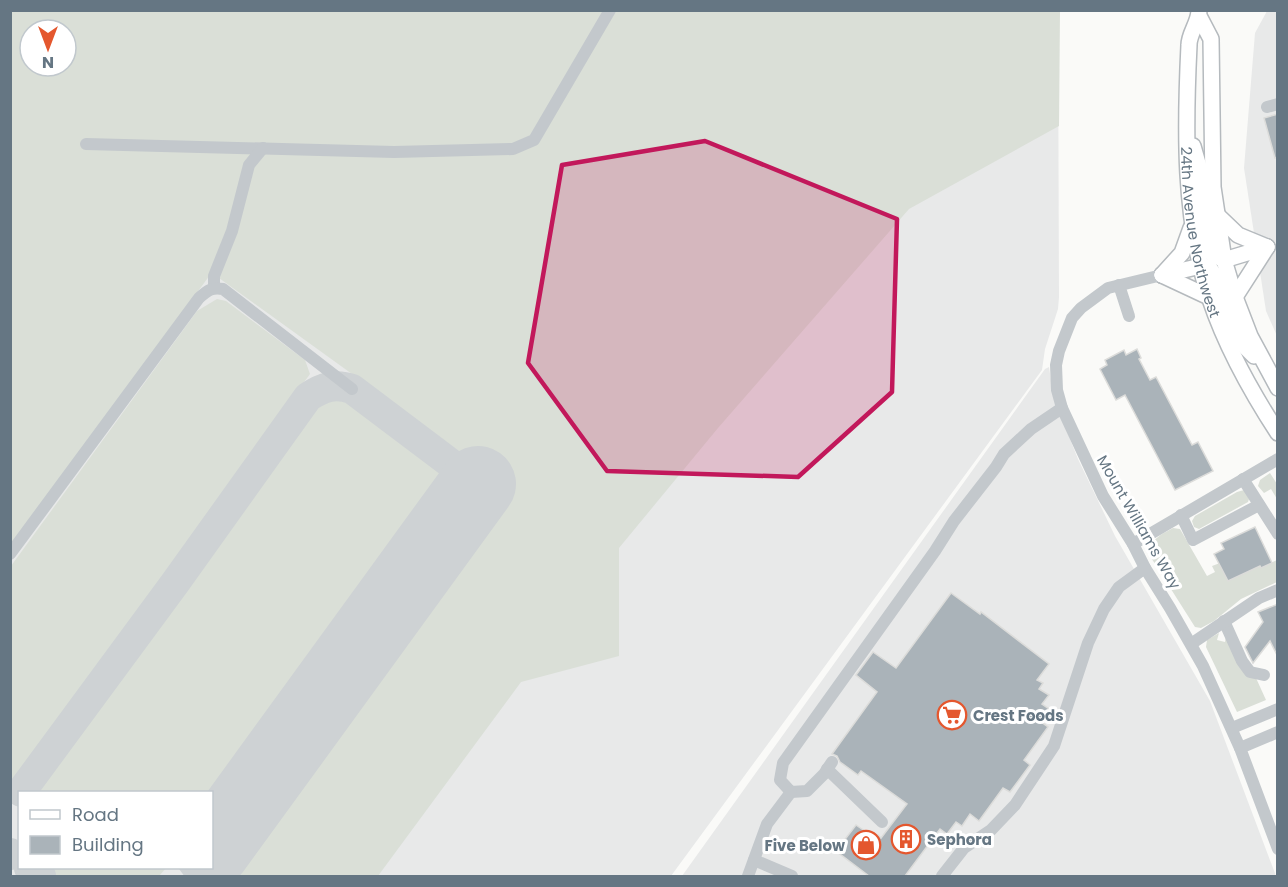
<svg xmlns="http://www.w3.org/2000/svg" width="1288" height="887" font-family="Poppins,sans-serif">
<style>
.built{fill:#e8e9e9;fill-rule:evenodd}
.grass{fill:#dadfd7;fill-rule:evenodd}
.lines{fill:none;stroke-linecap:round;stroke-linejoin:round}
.taxiway{stroke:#ced2d4;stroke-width:30}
.runway{stroke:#ced2d4;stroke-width:76}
.building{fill:#aab3b9;stroke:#dcdcda;stroke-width:1.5}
.major-casing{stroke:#b5babe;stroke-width:18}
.minor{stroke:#c3c8cc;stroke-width:12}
.major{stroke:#fff;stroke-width:15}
.marked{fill:#c2185b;fill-opacity:0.2;stroke:#c2185b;stroke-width:4.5;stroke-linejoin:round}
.labels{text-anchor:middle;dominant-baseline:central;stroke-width:6;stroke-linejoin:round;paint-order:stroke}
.street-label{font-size:15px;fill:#657683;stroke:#fff}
.poi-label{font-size:15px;font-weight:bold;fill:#657683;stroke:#fff;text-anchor:start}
</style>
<rect width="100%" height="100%" fill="#fafaf8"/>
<g class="built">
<path d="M10,11H1058L1059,297L1058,309L1045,349L1042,370L671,876H11ZM30,30H66V66H30ZM20,792H212V868H20Z"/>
<polygon points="1267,11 1277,11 1277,336 1266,311 1244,168 1255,33"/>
<polygon points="1049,367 1054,399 1078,459 1115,536 1210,701 1276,876 682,876 1045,369"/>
</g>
<g class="grass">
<path d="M11,11H1060L1059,126L909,209L718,428L619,548V656L521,682L378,876H223L513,480L472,451L467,457L219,278L210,275L11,544ZM30,30H66V66H30Z"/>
<polygon points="217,299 226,301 305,360 310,374 11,787 11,566 197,311"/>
<polygon points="335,395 350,400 431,458 439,469 439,494 212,805 212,792 33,792 316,406 326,397"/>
<polygon points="1270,473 1277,484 1277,499 1271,489 1264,493 1258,486 1260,480"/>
<polygon points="1244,490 1249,499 1248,502 1199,529 1194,527 1192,521 1195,516 1237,492"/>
<path d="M1173,528L1180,529L1207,576L1215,572L1212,566L1220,563L1260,564L1262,567L1277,560V582L1241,599L1214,621L1201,628L1195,627L1150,556C1149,540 1160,535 1173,528Z"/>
<polygon points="1219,633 1217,640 1225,642 1226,636 1256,678 1266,700 1237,712 1206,647 1207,640"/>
<polygon points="44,868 166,868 159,876 57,876"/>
</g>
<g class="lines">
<g class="taxiway">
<path d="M21,792L175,583L308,397C323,387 335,383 352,389L478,484"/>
<polyline points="10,853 12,855"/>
<polyline points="29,868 41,876"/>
</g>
<polyline class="runway" points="212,850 478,484"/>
</g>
<g class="building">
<polygon points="1278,114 1278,157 1275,158 1264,118"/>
<polygon points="1137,349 1141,358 1139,359 1150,380 1156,377 1192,445 1198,442 1213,471 1175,490 1125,395 1116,400 1100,369 1107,365 1105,360 1124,350 1126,355"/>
<polygon points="1255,527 1272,563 1261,568 1260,566 1228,581 1214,554 1224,549 1221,543"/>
<polygon points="951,593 980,614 981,612 1049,664 1037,680 1043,683 1039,689 1049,695 1042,704 1049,709 1040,721 1048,727 1024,760 1030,765 1010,792 1003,788 979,821 970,814 962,826 956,822 947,834 940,829 905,876 869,876 836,851 856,825 875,838 878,835 881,838 907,804 861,771 858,775 840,762 837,756 832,754 877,692 856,675 873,652 896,668"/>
<polygon points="1278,604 1278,657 1270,641 1253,663 1245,647 1263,622 1258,612"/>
</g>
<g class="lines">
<g class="major-casing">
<g id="major">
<path id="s1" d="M1199,10C1199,23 1189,33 1189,45C1185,127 1183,220 1210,299C1226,347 1250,390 1278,433"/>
<polyline points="1199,16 1211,39 1213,187 1224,260 1235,297 1250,336 1278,388"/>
<polyline points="1193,146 1200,170 1208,241 1212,254 1224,260 1267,247"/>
<polyline points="1216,214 1238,235 1267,247"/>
<polyline points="1162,275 1201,266 1209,267 1214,274 1238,340 1254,356"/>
<polyline points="1162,275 1182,253 1191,228"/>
<polyline points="1162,275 1209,297"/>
<polyline points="1235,297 1267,247"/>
</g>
</g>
<g class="minor">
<polyline points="1267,107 1278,104"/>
<polyline points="86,144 394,152 513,149 534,140 610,10"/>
<polyline points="1162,275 1108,288 1081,308 1072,318 1059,351 1056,365 1057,390 1062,408 1103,496 1133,544 1145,568 1170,608 1203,666 1240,748 1278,849"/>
<polyline points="1119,285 1129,316"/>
<polyline points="214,288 214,276 232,231 249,165 263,148"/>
<polyline points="1243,479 1278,534"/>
<polyline points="1181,515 1193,540 1259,505"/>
<polyline points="1133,544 1278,459"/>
<path d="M10,554L199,298C208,290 212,287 223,289L352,389"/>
<polyline points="1224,621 1242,661 1250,672 1264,675"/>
<polyline points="1191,644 1259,598 1278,590"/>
<polyline points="1232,728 1278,709"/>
<polyline points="1240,748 1278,732"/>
<polyline points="832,762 824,774 807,791 791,792 780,780 783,763 935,551 954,521 996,467 1004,454 1031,429 1062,408"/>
<polyline points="827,769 882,822"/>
<polyline points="754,860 792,876"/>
<polyline points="748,876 767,824 791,792"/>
<polyline points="942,876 964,848 991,830 1015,805 1054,746 1088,643 1104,609 1119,587 1145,568"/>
</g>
<use href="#major" class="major"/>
</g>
<path class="marked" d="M705,141L897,219L892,392L798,477L607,471L528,363L562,165Z"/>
<defs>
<g id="supermarket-ring" transform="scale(1.5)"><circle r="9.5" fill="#fff" stroke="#e4572e" stroke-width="1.5"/><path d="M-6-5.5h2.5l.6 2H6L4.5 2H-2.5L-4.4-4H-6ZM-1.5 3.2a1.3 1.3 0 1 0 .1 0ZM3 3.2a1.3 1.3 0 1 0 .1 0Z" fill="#e4572e"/></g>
<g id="building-ring" transform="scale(1.5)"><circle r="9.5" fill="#fff" stroke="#e4572e" stroke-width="1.5"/><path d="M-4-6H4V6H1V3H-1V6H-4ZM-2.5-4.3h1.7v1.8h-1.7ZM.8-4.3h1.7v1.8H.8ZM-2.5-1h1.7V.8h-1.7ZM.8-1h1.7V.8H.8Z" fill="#e4572e"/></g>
<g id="shop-ring" transform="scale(1.5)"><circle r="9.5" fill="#fff" stroke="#e4572e" stroke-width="1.5"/><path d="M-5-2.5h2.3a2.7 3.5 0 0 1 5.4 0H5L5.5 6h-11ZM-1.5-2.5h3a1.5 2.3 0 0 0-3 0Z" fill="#e4572e"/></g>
</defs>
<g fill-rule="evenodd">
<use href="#supermarket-ring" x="952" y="715"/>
<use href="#building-ring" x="906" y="839"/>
<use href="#shop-ring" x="866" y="845"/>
</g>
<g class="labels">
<g class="street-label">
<text stroke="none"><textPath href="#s1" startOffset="225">24th Avenue Northwest</textPath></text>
<text transform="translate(1139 522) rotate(60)">Mount Williams Way</text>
</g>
<g class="poi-label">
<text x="973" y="715">Crest Foods</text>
<text x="927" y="839">Sephora</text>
<text x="845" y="845" text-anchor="end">Five Below</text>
</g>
</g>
<rect width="1288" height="887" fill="none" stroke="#657683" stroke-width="24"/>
<rect x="18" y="791" width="195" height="78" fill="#ffffff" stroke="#c1c8cd" stroke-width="1.5"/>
<rect x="30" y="810" width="30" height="9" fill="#ffffff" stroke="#c1c8cd" stroke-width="1.5"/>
<text x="72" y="821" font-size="18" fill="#657683">Road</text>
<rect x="30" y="836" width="30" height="18" fill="#aab3b9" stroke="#c1c8cd" stroke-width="1.5"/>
<text x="72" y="851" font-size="18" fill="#657683">Building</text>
<g transform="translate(48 48) rotate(180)"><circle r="28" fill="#ffffff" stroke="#c1c8cd" stroke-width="1.5"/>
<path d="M0-4.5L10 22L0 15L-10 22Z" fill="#e4572e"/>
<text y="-9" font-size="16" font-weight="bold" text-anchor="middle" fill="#657683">N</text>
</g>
</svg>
